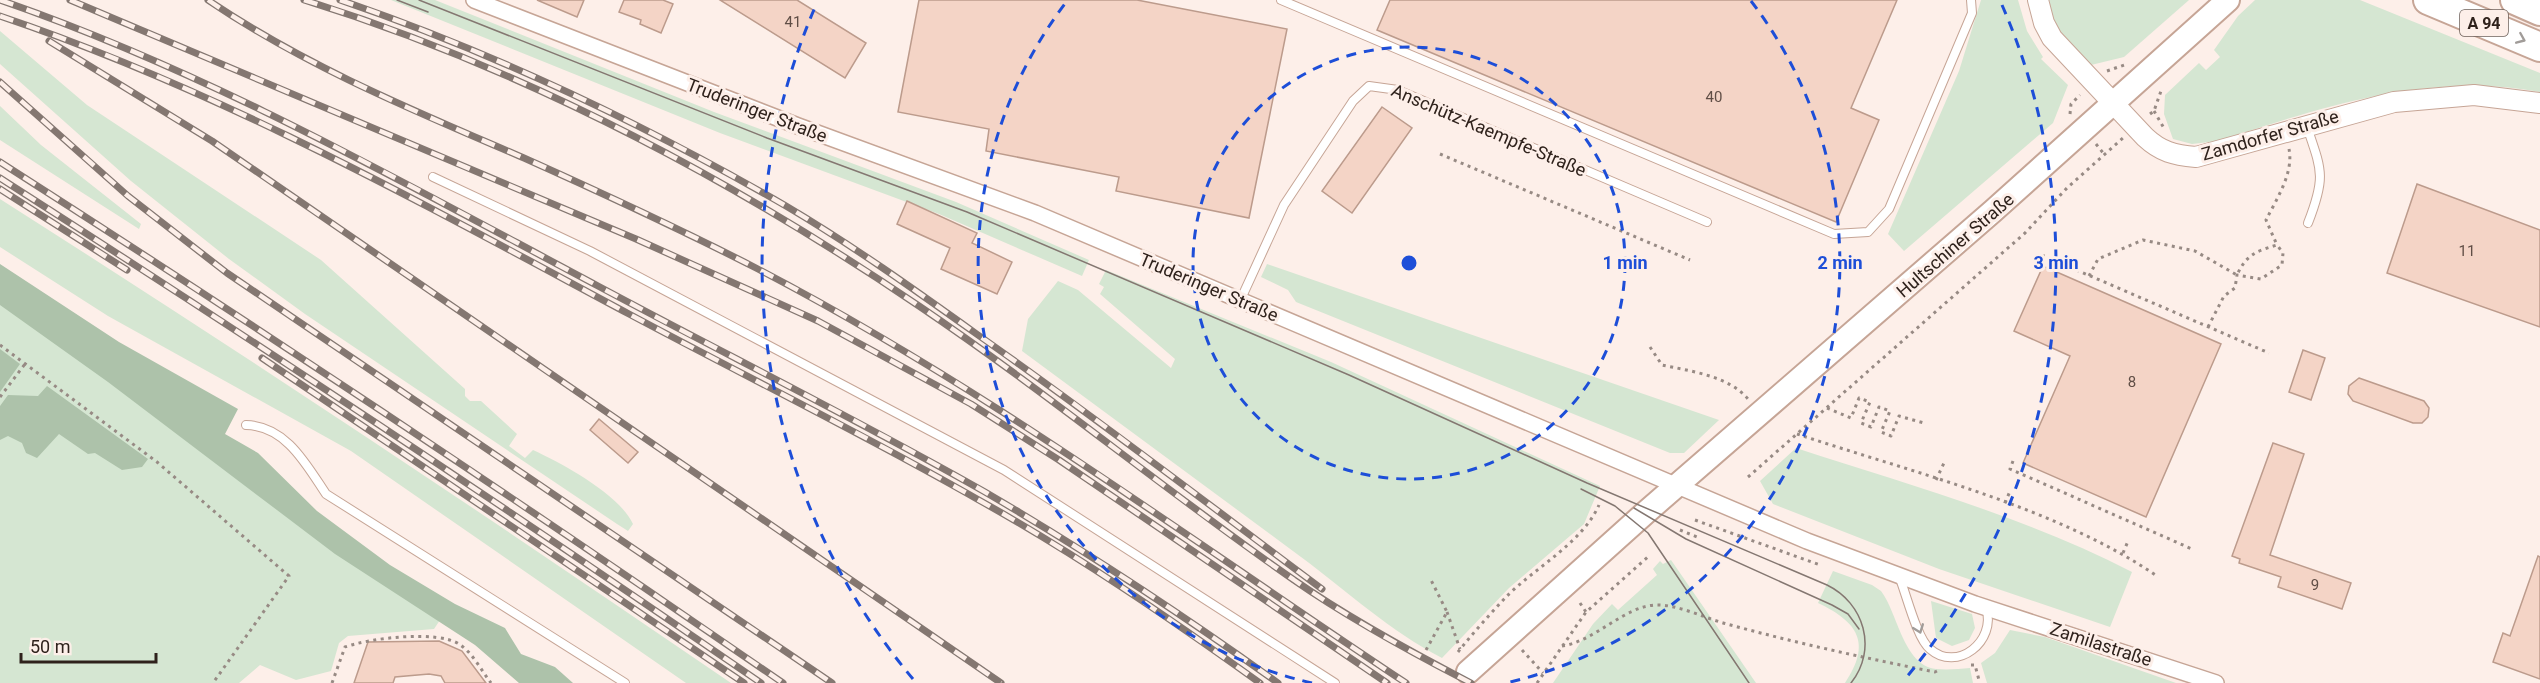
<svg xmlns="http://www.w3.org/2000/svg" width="2540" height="683" font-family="Roboto,sans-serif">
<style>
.green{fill:#d5e6d2}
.forest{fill:#adc2aa}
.building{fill:#f4d4c6;stroke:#bc9b8c;stroke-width:1.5}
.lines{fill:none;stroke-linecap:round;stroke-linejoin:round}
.service-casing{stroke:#c6a596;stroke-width:10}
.minor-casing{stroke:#c6a596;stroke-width:18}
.tertiary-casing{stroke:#c6a596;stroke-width:22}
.secondary-casing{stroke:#c6a596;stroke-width:26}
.motorway-casing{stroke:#c6a596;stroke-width:32}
.path{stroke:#978a84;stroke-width:3;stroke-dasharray:3 4.5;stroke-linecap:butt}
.service{stroke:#fff;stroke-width:8}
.minor{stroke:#fff;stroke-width:15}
.tertiary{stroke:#fff;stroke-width:20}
.secondary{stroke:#fff;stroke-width:22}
.motorway{stroke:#fff;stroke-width:28}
.tram{stroke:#847771;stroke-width:1.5}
.rail-casing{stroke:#847771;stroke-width:7}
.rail{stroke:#fdefe9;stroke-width:4.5;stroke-dasharray:14;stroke-linecap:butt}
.oneway{stroke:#a19c99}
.ring{fill:none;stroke:#1d4ed8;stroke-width:3;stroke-dasharray:10 8}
.labels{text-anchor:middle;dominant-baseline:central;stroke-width:6;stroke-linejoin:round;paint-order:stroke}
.number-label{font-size:15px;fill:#604e46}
.shield{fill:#fdefe9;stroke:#6d605a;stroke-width:1.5}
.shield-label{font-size:16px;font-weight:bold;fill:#2f221c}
.street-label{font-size:18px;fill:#2f221c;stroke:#fdefe9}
.centre{fill:#1d4ed8;stroke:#fdefe9;stroke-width:3}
.ring-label{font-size:18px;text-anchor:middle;font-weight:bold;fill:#1d4ed8;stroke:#fdefe9;stroke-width:6;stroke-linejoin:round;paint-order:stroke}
</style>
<rect width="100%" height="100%" fill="#fdefe9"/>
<g class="green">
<polygon points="391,0 435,0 714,112 956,202 1089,260 1082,276 939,214 720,133"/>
<polygon points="1981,0 2018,0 2027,31 2043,57 2041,59 2068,85 2053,123 1904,251 1888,234 1959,71"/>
<polygon points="2049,0 2189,0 2124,57 2091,65 2054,25"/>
<path d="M2255,0H2360L2540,73V92C2429,71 2323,107 2218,141L2192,144L2173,139L2164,114L2165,95L2199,63L2206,70L2220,57L2214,50L2238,16Z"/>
<path d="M0,31L87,105L321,260L465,389V396L470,401H481L517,434L509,446L525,458L533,450C563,464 619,494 633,524L628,531L617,524L305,314L229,259L131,181L0,64Z"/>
<polygon points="0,106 41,145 141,224 139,229 0,140"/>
<path d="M0,199C247,356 490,518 731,683H686L351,451L108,316L0,247Z"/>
<polygon points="1267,264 1719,420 1684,453 1670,453 1296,302 1288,290 1261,277"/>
<path d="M1106,270L1331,362L1600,486L1584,524L1509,588L1442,658C1390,631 1348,592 1301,557C1208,488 1115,420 1022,351L1028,319L1058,281L1078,290L1171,368L1175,359L1100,294L1104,287L1099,284Z"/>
<polygon points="0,288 446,611 434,629 348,636 339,643 331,671 296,680 260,665 239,683 0,683"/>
<path d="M1796,448C1909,485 2026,517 2132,572L2110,627L1939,569L1773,504L1760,481Z"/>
<polygon points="1671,560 1756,683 1553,683 1593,624 1612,604 1618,610 1657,575 1653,569 1660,561 1663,564"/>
<path d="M1833,571L1872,585L1881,591C1898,613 1903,665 1936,669C1947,670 1959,669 1970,668L1973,683H1845C1872,643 1858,622 1818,603Z"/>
<polygon points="1931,601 1972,614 1975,628 1969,640 1952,646 1936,638"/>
<polygon points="2010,630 2045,637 2176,683 1987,683 1981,663 1995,653"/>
</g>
<g class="forest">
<polygon points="0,264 119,342 238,409 225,434 258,453 317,511 390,565 455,604 505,628 521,654 555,667 573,683 519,683 475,645 335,554 108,382 0,305"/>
<polygon points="0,349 20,364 0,392"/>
<polygon points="47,386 148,459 142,467 122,470 95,453 88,454 59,434 37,458 26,453 22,443 8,436 0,440 0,406 8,395 38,396"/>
</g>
<g class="building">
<polygon points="537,0 584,0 577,17"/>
<polygon points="624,0 663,0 673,4 661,33 640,24 641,20 619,12"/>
<polygon points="720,0 797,0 866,43 845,78"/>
<polygon points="919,0 1137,0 1287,29 1249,218 1116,191 1119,177 986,151 989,129 898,112"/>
<polygon points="1390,0 1897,0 1851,108 1879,120 1836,222 1377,30"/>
<polygon points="1382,107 1412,128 1352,213 1322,191"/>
<polygon points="2417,184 2540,230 2540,327 2387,273"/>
<polygon points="907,201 977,233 972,243 1012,262 997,294 941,269 950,248 897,224"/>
<polygon points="2043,266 2221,344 2146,517 2023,463 2070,356 2014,331"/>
<polygon points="2303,350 2325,358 2311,400 2289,392"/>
<polygon points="2359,378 2424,401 2429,408 2428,417 2422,423 2413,423 2353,401 2348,394 2349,386"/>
<polygon points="599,419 638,452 628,463 590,430"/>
<polygon points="2273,443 2304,454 2270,555 2351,583 2342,609 2278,587 2281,577 2239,563 2240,559 2232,556"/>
<polygon points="2538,556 2540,557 2540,679 2493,662 2503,633 2510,636"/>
<polygon points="439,641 462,651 486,683 445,683 441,676 429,674 395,677 393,683 354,683 368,642"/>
</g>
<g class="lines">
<g class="service-casing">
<g id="service">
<polyline points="1281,0 1834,234 1868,232 1889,209 1972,13 1971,0"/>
<path d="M2307,127C2322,171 2326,177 2308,223"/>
<polyline points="433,177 590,251 1004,470 1335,683"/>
<polyline points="1240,301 1284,205 1353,101 1369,86 1398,90 1707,222"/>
<path d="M246,425C286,426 306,464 326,494L625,683"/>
<path d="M1899,576C1906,593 1917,639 1930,649C1957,673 1997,641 1986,608"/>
</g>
</g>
<g class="minor-casing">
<polyline id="minor" points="474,0 798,126 1035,213 1807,541 1975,604 2216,683"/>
</g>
<g class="tertiary-casing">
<path id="tertiary" d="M2038,0L2044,23L2052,38L2145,137C2161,152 2174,155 2196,157L2394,102L2474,95L2540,103"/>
</g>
<g class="secondary-casing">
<polyline id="secondary" points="1468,672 1644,514 1993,211 2228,0"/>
</g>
<g class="motorway-casing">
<g id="motorway">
<polyline points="2428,0 2540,47"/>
<polyline points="2515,0 2540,11"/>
</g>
</g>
<g class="path">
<polyline points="2107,71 2127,64"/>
<polyline points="2154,111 2165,130"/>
<polyline points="2070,114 2071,104 2080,95"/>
<polyline points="2150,114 2154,111 2162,88"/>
<polyline points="2096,144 2104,154"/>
<polyline points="1440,154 1690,260"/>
<polyline points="2038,264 2044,256 2269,353"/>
<path d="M2089,276L2098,259L2143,240L2195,251L2237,275C2246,255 2256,251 2277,245L2266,220C2276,200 2294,173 2289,149"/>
<polyline points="2208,327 2224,296 2235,288 2237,275 2261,279 2282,265 2283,253 2277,245"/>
<polyline points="0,345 157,462 289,576 213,683"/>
<path d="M1650,347L1662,365C1690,371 1729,376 1748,399"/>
<polyline points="0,397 25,364"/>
<polyline points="1827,408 1851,418 1859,398 1870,402 1861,423 1871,427 1879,407 1890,411 1881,432 1891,436 1899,416 1924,423"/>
<path d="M1797,434C1914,473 2056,507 2157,576"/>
<polyline points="2013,461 2010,469 2192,549"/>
<polyline points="1748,477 2025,233 2067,188 2123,138"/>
<polyline points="1936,480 1944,463"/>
<polyline points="2005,503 2010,491"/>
<polyline points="1695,520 1820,565"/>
<polyline points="1680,530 1697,537"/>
<polyline points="2123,553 2128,541"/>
<polyline points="1580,603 1586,612"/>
<polyline points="1447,612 1460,649"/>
<path d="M1562,646C1596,641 1625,605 1657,605C1680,605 1704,618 1727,624C1796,643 1865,658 1935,672L1941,669"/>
<polyline points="1426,650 1447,612 1430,578"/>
<polyline points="1522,650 1543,673"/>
<path d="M1458,652C1473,633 1490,614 1507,596C1536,567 1582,543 1599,505"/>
<polyline points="1971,665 1975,665 1979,680"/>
<path d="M332,683L345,647C370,638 437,630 459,644C473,653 481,670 491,683"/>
<polyline points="1537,683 1586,612 1649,556"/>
</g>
<use href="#service" class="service"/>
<use href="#minor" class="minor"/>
<use href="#tertiary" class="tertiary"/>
<use href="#secondary" class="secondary"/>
<use href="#motorway" class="motorway"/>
<g class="tram">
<polyline points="397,0 428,12"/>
<path d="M419,0L767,138L967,212L1349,375L1587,483L1827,585C1864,603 1878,649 1851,683"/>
<polyline points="1581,489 1615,506 1648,533 1749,683"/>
<polyline points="1634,508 1686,539 1832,605 1848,614 1859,629"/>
</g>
<g class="rail-casing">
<g id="rail">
<path d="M0,0C209,72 404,183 598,286C727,355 858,420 985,492C1086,551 1183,615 1278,683"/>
<polyline points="70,0 636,239 818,321 971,404 1059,460 1387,683"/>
<path d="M208,0C307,67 415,111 524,158C602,193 680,229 756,268C987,388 1190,540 1406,683"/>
<path d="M304,0C523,68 730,178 919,306C1048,393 1167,492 1294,580C1350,619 1411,652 1471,683"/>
<path d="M340,0C495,53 644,124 786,206C852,245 915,290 978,335C1095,417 1208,504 1322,589"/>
<path d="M0,16C220,90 425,205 629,314C745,376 863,434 977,499C1076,554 1168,617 1260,683"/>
<polyline points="49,41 212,141 1001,683"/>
<polyline points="0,82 128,196 227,273 832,683"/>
<path d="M0,162C264,331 525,505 783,683"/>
<path d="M0,178C256,342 510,510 761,683"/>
<polyline points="0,189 127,270"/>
<polyline points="262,358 744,683"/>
</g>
</g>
<use href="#rail" class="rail"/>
</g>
<defs><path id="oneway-chevron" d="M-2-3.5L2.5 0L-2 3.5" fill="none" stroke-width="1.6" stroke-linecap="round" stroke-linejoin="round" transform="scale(1.5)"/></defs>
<g class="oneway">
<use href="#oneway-chevron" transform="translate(2521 39) rotate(23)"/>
<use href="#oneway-chevron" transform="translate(1919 629) rotate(69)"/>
</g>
<g class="ring">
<circle cx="1409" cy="263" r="216"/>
<path d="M1312 683A431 431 0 0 1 1067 1M1751 1A431 431 0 0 1 1506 683"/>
<path d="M913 679A647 647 0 0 1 816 5M2002 5A647 647 0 0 1 1905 679"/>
</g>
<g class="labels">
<g class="number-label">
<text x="793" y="22">41</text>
<text x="1714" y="97">40</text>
<text x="2467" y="251">11</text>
<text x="2132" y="382">8</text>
<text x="2315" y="585">9</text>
</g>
<rect class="shield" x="2460" y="10" width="48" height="26" rx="4.5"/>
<g class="shield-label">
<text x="2484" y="23">A 94</text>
</g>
<g class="street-label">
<text transform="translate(757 110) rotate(21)">Truderinger Straße</text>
<text transform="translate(1489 130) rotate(23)">Anschütz-Kaempfe-Straße</text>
<text transform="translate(2270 135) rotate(-16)">Zamdorfer Straße</text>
<text transform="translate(1955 245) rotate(-41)">Hultschiner Straße</text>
<text transform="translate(1209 287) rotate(23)">Truderinger Straße</text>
<text transform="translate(2101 644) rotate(18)">Zamilastraße</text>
</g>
</g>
<circle cx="1409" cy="263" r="9" class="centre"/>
<g class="ring-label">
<text x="1625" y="269">1 min</text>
<text x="1840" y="269">2 min</text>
<text x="2056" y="269">3 min</text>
</g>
<path d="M21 653v9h135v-9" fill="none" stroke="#2f221c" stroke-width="3"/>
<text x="30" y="653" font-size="18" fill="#2f221c" stroke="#fdefe9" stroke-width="4.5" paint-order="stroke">50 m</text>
</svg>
